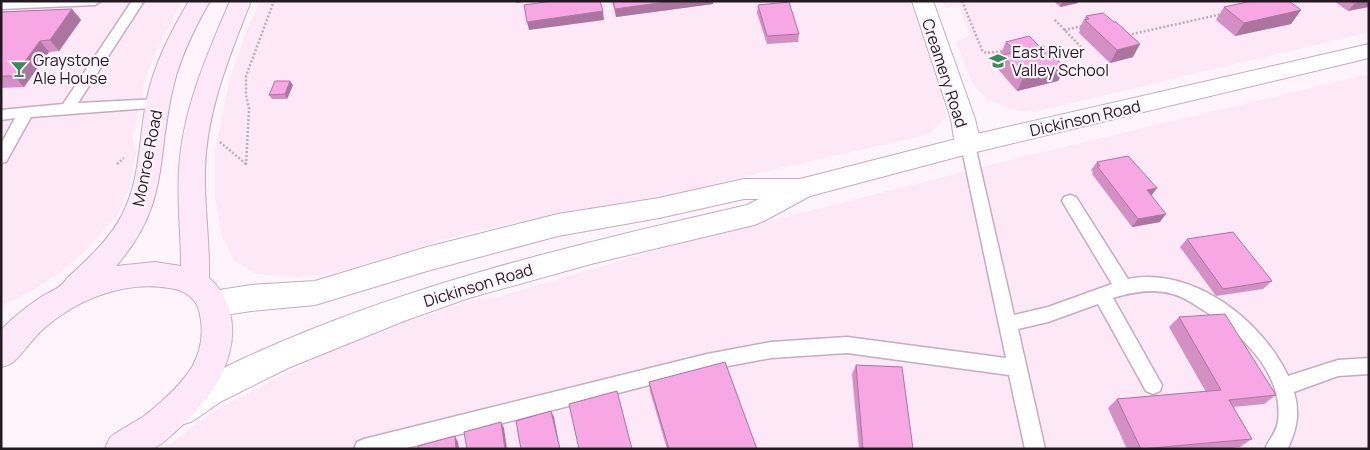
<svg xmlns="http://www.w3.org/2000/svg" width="1370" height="450" font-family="Manrope,sans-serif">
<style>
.built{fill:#fce8f7}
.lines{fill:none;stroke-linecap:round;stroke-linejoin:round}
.service-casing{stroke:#c5acbf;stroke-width:3}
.minor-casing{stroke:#c5acbf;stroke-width:2}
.tertiary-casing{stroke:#c5acbf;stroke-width:2}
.secondary-casing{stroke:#c5acbf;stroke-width:2}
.path{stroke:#b9afb6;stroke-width:2.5;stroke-dasharray:2 2;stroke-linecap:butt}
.service{fill:#fff;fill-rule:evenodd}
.minor{fill:#fff;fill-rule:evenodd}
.tertiary{fill:#fff;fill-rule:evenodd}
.secondary{fill:#fce8f8;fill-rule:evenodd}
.wall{fill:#d490c4}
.shaded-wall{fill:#ac75a0}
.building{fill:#f6a7e4;stroke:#ac75a0}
.labels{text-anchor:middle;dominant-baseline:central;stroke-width:4.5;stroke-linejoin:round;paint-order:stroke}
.poi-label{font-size:16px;fill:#231a21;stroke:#fff4fc;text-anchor:start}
.street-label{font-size:16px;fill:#231a21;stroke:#fff4fc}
</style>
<rect width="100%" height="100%" fill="#fff4fc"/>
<g class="built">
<polygon points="1,1 182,1 158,46 145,80 133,138 136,154 130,185 118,214 84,252 61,271 39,287 1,306"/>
<polygon points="260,1 910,1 942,95 946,118 930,133 918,137 771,170 691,191 524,221 467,233 336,273 298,277 257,274 235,261 222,237 215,198 215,150 230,78 247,29"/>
<polygon points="943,1 1369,1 1369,32 1047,109 1027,112 1018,111 989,100 973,85 956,42 970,35 958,4 946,9"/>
<polygon points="1369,74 1369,449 163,449 214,411 322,355 401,324 479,298 498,297 664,248 1022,157"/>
</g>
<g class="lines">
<g class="service-casing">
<g id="service">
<polygon points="1,1 101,1 95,5 1,9"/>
<polygon points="132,1 144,1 78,103 158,99 163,101 165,104 163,107 31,117 6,162 1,163 1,144 15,118 1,120 1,110 63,104"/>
<path d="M968,140L973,141L975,145L1014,315L1048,307L1112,284L1062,201L1064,197L1070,195L1076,197L1128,279C1192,266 1262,320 1288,376L1338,360L1369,358V374L1338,376L1294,392C1300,412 1297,429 1288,448L1265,449C1269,439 1277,432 1278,421C1284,373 1241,333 1203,310C1194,304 1184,297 1173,294C1153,288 1132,292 1113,298L1162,385L1160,391L1153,394L1146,391L1098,304L1048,322L1018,329L1045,449H1025L1009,375L847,353L771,358L707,370L403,449H354L357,442L364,439L707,354L771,342L847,337L1006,358L961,145L963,141Z"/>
</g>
</g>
<g class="minor-casing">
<polygon id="minor" points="912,1 933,1 975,119 981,145 977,151 968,154 959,151 955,145 951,119"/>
</g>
<g class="tertiary-casing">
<path id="tertiary" d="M1369,44V58L968,154L810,196L764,221L754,225L591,264L469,298L404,321L288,368L220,402L193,421L181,425L169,421L165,410C166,407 167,402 169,400C179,387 223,369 238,361C400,285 574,245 747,205L759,199H744L659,218L558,236L427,271L315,305L251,311L213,317L202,313L198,304L202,295L213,291L251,285L315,281L427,247L558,214L659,198L744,179H800L968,136Z"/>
</g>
<g class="secondary-casing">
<path id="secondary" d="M189,1H210C194,29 180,57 173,88C156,159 170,205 116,266L155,262L181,266C181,234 177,202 179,170C182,111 207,55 230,1H251C230,55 206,111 205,171C204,206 210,242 209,278C219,286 225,297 229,309C243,356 209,402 175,432C169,437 162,445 154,448C147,450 115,449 105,449C106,446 108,441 110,438C114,433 137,421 144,416C162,402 180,386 192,367C201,351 204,333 200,315C198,299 185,290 169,288C123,280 73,301 40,332C32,340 19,358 12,363C9,365 4,366 1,367V330C12,318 25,308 38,299C48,292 61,289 67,278C87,260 109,240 122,215C140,181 139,140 146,103C153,66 170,33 189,1Z"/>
</g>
<g class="path">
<polyline points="962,1 982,50 986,53 1005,51"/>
<polyline points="1064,30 1083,26"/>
<polyline points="1128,35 1222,14"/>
<polyline points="1048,52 1063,53 1082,48 1054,19"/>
<polyline points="220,142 246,164"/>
<polyline points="117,164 124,158"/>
<polyline points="246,165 249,109 246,95 246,76 274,1"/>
</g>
<use href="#service" class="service"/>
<use href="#minor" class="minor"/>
<use href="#tertiary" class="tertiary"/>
<use href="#secondary" class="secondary"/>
</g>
<g class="wall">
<polygon points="612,1 713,1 713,4 616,17"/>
<polygon points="1054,1 1078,1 1078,3 1060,7"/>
<polygon points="1334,1 1369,1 1348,11"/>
<polygon points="758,5 799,34 798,42 767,44 757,13"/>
<polygon points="1224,7 1301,10 1291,24 1235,36 1216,20"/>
<polygon points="72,9 81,20 59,51 49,52 24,87 1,88 1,12"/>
<polygon points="1086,16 1133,57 1110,63 1079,33 1080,30 1079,29"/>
<polygon points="1006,42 1039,46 1065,68 1058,81 1017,91 997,68 1002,56 1000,55"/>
<polygon points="293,85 287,99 272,99 269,95"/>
<polygon points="1097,162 1157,188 1151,196 1160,222 1132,227 1092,174 1093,172 1091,170"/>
<polygon points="1187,239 1272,281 1263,289 1216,296 1180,247"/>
<polygon points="1179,317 1276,395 1264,404 1233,407 1252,439 1240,447 1224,449 1127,449 1108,408 1117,399 1206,392 1169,327"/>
<polygon points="856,365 913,449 859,449 852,374"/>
<polygon points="649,382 757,449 667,449 650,391"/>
</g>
<g class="shaded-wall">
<polygon points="516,1 532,1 516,3"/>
<polygon points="673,1 713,1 713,4 616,17 615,9"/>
<polygon points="1066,1 1078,1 1078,3 1060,7 1062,2"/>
<polygon points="1364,1 1369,1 1369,7 1348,11 1355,3"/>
<polygon points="72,9 81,20 59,51 50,40"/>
<polygon points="1301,10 1291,24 1235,36 1244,23"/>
<polygon points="603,11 604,20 529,30 527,22"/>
<polygon points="40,41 49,52 24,87 14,76"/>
<polygon points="1140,44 1133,57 1110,63 1117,50"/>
<polygon points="1065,68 1058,81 1017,91 1023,78"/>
<polygon points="290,81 293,85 287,99 285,94"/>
<polygon points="1157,188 1151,196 1147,190"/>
<polygon points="1166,214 1160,222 1132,227 1138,219"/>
<polygon points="551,411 554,417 560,449"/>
<polygon points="501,422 504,428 507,449 505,449"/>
<polygon points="455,436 458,442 459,449 456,449"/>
</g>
<g class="building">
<polygon points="552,1 600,1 603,11 527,22 524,5"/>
<polygon points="613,1 673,1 615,9"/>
<polygon points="1252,1 1289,1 1301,10 1244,23 1224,7"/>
<polygon points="1352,1 1364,1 1355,3"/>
<polygon points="789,2 799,34 767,36 758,5"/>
<polygon points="72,9 50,40 40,41 14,76 1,76 1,12"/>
<polygon points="1103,13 1114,22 1116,22 1140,44 1117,50 1085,20 1089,19 1086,16"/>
<polygon points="1029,36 1039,46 1043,45 1065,68 1023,78 1002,55 1016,52 1006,42"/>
<polygon points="275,81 290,81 285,94 269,95"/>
<polygon points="1128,156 1157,188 1147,190 1166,214 1138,219 1097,166 1100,166 1097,162"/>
<polygon points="1233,232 1272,281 1223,289 1187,239"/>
<polygon points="1225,314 1276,395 1229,400 1252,439 1141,449 1117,399 1221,390 1179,317"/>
<polygon points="725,362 757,449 669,449 649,382"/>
<polygon points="856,365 902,367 913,449 863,449"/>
<polygon points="617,391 632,449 579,449 569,404"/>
<polygon points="551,411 560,449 521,449 516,421"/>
<polygon points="501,422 505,449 467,449 464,432"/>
<polygon points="455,436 456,449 418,449 418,446"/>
</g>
<defs>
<g id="school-bare" transform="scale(1.35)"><path d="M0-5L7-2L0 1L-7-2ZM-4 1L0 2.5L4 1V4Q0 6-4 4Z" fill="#398a5c" stroke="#fff4fc" stroke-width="2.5" paint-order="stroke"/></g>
<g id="bar-bare" transform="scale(1.35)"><path d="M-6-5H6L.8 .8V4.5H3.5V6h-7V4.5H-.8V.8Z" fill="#398a5c" stroke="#fff4fc" stroke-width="2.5" paint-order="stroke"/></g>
</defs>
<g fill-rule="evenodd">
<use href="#school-bare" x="998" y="61"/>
<use href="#bar-bare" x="19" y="69"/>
</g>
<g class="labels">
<g class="poi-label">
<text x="1012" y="52">East River<tspan x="1012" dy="18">Valley School</tspan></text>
<text x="33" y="60">Graystone<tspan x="33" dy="18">Ale House</tspan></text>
</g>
<g class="street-label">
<text transform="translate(945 73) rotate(72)">Creamery Road</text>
<text transform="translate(1085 118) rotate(-13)">Dickinson Road</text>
<text transform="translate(147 158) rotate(-79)">Monroe Road</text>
<text transform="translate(478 285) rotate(-17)">Dickinson Road</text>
</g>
</g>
<rect width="1370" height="450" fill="none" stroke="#231a21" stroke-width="5"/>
</svg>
